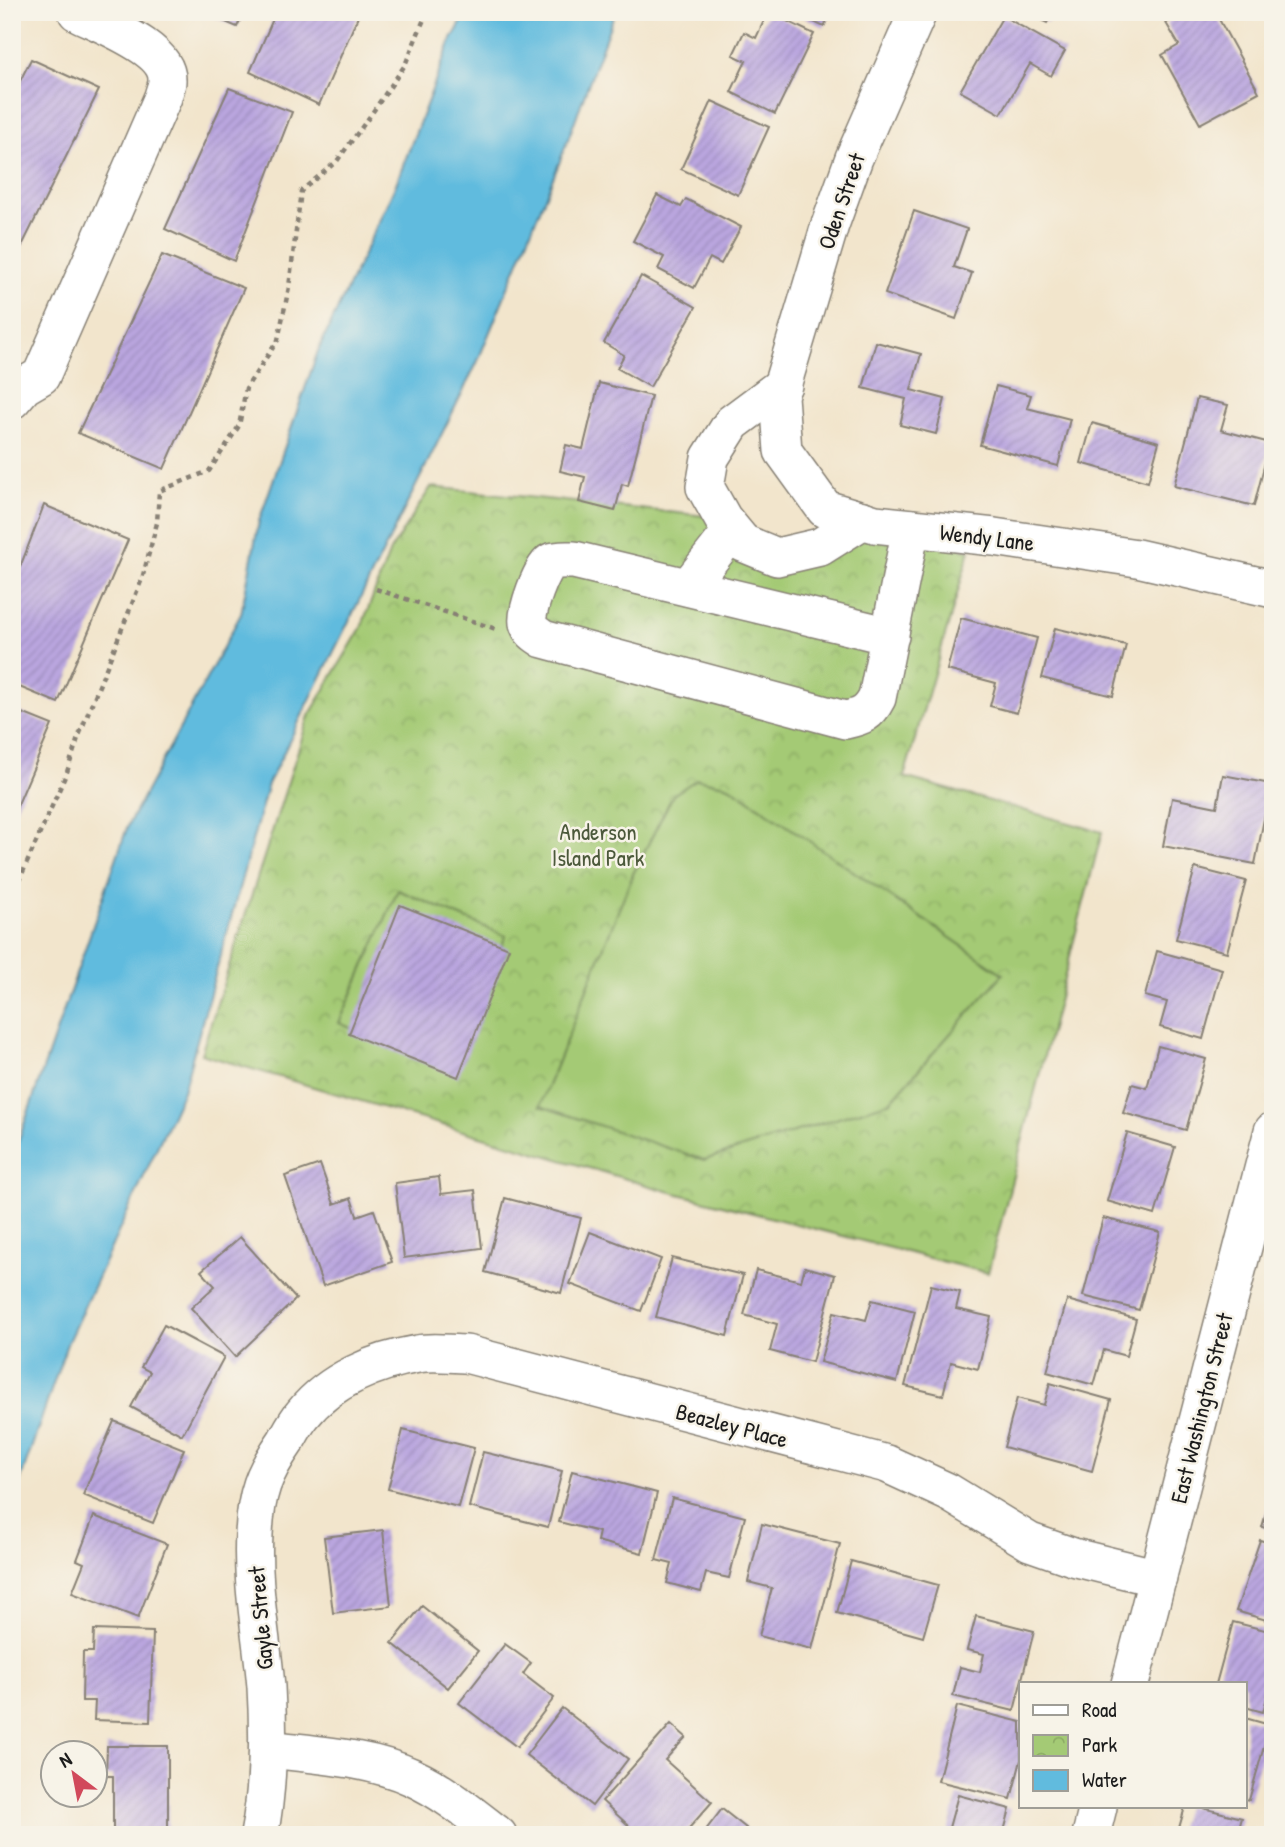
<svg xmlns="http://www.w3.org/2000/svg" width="1285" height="1847" font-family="'Patrick Hand',sans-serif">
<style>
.park{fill:url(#park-crowns);stroke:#607348;stroke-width:2}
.garden{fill:#a4ca75;stroke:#607348;stroke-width:2}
.water{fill:#61bbde;stroke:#3e6c7d;stroke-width:2}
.building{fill:url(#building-hatch)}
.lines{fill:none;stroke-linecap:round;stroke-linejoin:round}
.minor-casing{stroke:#878074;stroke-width:40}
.path{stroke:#878074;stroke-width:4.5;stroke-dasharray:5 5;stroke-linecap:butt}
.minor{stroke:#fff;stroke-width:37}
.labels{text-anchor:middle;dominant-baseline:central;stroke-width:5;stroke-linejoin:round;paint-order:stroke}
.street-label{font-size:23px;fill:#1c1c1c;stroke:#f7f3e8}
.park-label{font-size:23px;fill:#4c593b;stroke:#f7f3e8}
</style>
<defs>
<pattern id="park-crowns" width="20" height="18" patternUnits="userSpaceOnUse" patternTransform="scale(1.75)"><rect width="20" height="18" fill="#a4ca75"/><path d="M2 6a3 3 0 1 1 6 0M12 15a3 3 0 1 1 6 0" fill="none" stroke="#8dad65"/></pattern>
<pattern id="building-hatch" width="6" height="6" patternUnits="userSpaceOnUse" patternTransform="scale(1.75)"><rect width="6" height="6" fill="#baa6df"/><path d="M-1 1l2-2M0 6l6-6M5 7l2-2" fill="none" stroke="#9f8ebf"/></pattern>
</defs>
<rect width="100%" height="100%" fill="#f7f3e8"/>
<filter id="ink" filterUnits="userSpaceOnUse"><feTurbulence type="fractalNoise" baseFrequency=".0143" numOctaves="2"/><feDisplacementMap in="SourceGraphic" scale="14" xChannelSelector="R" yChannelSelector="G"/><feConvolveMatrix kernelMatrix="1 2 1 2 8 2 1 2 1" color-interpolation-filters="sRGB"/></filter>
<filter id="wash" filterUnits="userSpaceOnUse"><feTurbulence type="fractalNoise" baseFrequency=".00686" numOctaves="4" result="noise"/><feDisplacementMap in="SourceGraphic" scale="28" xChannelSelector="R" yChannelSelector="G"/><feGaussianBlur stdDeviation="1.57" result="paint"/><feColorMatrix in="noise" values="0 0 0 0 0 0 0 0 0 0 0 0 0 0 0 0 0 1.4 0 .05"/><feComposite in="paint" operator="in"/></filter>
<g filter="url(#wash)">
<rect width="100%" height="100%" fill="#f2e5cc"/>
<polygon class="park" points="431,487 706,516 744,556 864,533 970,550 904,777 1102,832 988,1273 667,1191 201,1054 309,716 361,628 390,551"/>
<g class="garden">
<polygon points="697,779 729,786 1003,974 890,1102 704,1160 540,1106 633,874 673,795"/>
<polygon points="398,890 506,936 448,1070 339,1023"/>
</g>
<polygon class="water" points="467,12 615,12 560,161 477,363 268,784 183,1091 67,1344 16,1493 12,1493 12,1159 128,825 241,614 259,521 318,351 394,189 450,43"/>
<g id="blocks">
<g class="building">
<polygon points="202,12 244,12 237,27"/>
<polygon points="276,12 360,12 319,105 250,72"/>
<polygon points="768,12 814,34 775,114 731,92 746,61 733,55 744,32 756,38"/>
<polygon points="793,12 831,12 824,27"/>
<polygon points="1025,12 1053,12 1047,23"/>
<polygon points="1187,12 1215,12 1259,92 1200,124 1162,55 1179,45 1166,23"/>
<polygon points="1003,16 1065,51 1051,76 1030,64 1001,114 960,91"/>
<polygon points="31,59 99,90 12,266 12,97"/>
<polygon points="229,88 292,112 234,261 165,229"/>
<polygon points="712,101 769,127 738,195 681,169"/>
<polygon points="657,195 681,207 686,199 741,227 721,264 710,258 694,288 658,269 664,257 633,241"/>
<polygon points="914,211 967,229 954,267 972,273 956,319 885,294"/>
<polygon points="162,255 244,288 164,469 78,433"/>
<polygon points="641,276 696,307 650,387 617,368 624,355 604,343"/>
<polygon points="876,342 921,354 911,390 945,399 936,434 900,425 906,399 863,388"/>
<polygon points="599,383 651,396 628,486 622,484 615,511 579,502 585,477 560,471 566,445 583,449"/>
<polygon points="996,386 1031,395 1027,408 1070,419 1058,466 980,445"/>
<polygon points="1197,398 1228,405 1221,430 1270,443 1254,506 1174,486"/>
<polygon points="1092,423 1159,442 1148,482 1081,463"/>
<polygon points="44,505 128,540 58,703 12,684 12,588"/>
<polygon points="961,618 1037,638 1017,713 990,706 996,683 947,670"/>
<polygon points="1055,628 1126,645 1113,696 1042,678"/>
<polygon points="12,709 52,725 12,818"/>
<polygon points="1223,775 1271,784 1255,864 1163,846 1172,798 1217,807"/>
<polygon points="1195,868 1246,881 1227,952 1176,939"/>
<polygon points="400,905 509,948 458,1077 349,1034"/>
<polygon points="1157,951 1222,969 1203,1039 1160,1027 1167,1002 1145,996"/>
<polygon points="1158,1046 1206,1059 1186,1130 1123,1113 1132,1084 1147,1088"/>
<polygon points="1127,1133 1175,1147 1155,1215 1107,1201"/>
<polygon points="320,1164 334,1204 351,1198 357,1216 374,1210 392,1262 323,1286 285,1176"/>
<polygon points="439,1177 441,1194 475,1190 482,1248 404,1258 395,1183"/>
<polygon points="505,1198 581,1218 561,1293 485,1272"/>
<polygon points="1103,1218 1160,1232 1139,1310 1083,1296"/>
<polygon points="590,1232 661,1259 641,1311 570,1284"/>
<polygon points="240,1237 296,1299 235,1357 191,1308 215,1286 201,1271"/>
<polygon points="672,1258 743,1275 727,1336 656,1317"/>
<polygon points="805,1267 835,1275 812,1362 770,1351 777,1324 744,1315 756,1270 801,1281"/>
<polygon points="931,1285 960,1292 956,1309 991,1317 978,1369 951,1362 943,1395 905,1386"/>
<polygon points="872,1300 915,1311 897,1382 820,1362 834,1312 866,1320"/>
<polygon points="1067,1300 1136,1319 1126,1356 1104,1350 1094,1385 1047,1372"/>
<polygon points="164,1325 224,1357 182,1435 131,1407 150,1372 141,1367"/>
<polygon points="1050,1383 1111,1400 1092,1471 1004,1447 1017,1398 1044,1405"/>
<polygon points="114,1421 184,1449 153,1523 83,1495"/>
<polygon points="403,1430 474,1448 458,1507 388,1489"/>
<polygon points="483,1452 562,1471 548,1527 469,1507"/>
<polygon points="572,1471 657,1493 642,1553 597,1541 599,1532 559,1522"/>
<polygon points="1272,1492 1273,1492 1273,1530 1262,1527"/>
<polygon points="672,1498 745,1517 729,1578 706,1573 701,1592 667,1583 672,1564 656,1560"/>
<polygon points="94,1516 167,1544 138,1618 72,1593 84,1563 77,1560"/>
<polygon points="762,1524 840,1544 812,1649 759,1636 772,1588 748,1582"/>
<polygon points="383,1530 391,1606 333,1613 324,1537"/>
<polygon points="1260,1540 1273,1544 1273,1622 1236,1611"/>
<polygon points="851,1561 938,1585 923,1637 837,1613"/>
<polygon points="422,1606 478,1651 448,1688 392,1643"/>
<polygon points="976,1616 1034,1631 1014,1711 953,1696 960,1667 980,1672 984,1654 967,1650"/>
<polygon points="1233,1622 1273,1632 1273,1676 1263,1712 1245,1707 1245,1684 1216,1684"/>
<polygon points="94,1630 153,1632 150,1722 94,1720 95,1701 82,1701 83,1652 93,1652"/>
<polygon points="505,1644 531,1663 523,1674 554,1698 517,1747 459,1703"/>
<polygon points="957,1706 1021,1722 1021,1760 1011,1799 938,1781"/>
<polygon points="562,1708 628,1759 592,1806 526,1755"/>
<polygon points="1245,1718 1270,1725 1249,1800 1245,1799"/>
<polygon points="671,1724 686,1737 665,1760 712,1802 683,1835 639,1835 602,1801"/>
<polygon points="107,1746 168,1746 168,1831 113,1831 113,1776 106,1776"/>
<polygon points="958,1795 1010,1809 1003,1835 947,1835"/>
<polygon points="1185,1807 1199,1807 1242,1818 1237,1835 1177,1835"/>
<polygon points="722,1809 746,1828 741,1835 702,1835"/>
</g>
</g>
</g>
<g filter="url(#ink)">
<use href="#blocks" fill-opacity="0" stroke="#878074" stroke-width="2"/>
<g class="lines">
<g class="minor-casing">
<g id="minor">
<polyline points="918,12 854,158 830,225 779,396 783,451 825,509 875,524 994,537 1137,558 1273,589"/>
<polyline points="783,385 732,423 710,458 705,487 723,519 743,543 777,557 820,547 863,520"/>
<path d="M12,400L24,386L41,376L163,97C164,92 167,86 167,81C169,48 102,25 77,12"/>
<polyline points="688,587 732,531"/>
<path d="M890,636L574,560C567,560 558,559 551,562C542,566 525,614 528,623C530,631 537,635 543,639L845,720C861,717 869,714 877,698L911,528"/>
<polyline points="1130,1684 1273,1131"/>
<path d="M269,1749C316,1755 368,1757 412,1777C443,1791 471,1814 498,1835"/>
<path d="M259,1835C269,1786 269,1737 266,1687C262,1637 251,1585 254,1534C256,1493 263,1474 286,1441C291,1432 296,1422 303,1414C330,1380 376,1361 418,1354C433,1351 450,1354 466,1354L887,1464L948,1492L1030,1542L1073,1557L1158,1578"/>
<polyline points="1091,1835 1098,1807"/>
</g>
</g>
<g class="path">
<polyline points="376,589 496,629"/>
<polyline points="12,901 19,881 67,772 78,738 142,579 157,523 159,491 209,471 239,426 246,388 278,340 289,287 301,191 337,161 370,116 405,65 427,12"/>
</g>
<use href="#minor" class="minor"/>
</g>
</g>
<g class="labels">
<g class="street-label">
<text transform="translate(841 201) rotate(-71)">Oden Street</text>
<text transform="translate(987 537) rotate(7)">Wendy Lane</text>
<text transform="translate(1201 1408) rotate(-76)">East Washington Street</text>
<text transform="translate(732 1425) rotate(15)">Beazley Place</text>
<text transform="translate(260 1618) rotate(-95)">Gayle Street</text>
</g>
<g class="park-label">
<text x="598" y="831">Anderson<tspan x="598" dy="26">Island Park</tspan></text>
</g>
</g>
<rect width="1285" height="1847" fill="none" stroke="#f7f3e8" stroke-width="42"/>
<rect x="1019" y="1682" width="228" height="126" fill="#f7f3e8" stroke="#9f9d96" stroke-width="2"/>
<rect x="1033" y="1705" width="35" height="10" fill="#ffffff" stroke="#9f9d96" stroke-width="2"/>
<text x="1082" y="1717" font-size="21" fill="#1c1c1c">Road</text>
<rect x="1033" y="1735" width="35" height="21" fill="url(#park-crowns)" stroke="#9f9d96" stroke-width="2"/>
<text x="1082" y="1752" font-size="21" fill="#1c1c1c">Park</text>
<rect x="1033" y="1770" width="35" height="21" fill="#61bbde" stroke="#9f9d96" stroke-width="2"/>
<text x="1082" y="1787" font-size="21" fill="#1c1c1c">Water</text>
<g transform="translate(74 1774) rotate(328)"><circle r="33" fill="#f7f3e8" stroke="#9f9d96" stroke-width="2"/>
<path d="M0-5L12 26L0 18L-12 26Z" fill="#d1495b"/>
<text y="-10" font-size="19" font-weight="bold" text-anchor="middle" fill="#1c1c1c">N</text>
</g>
</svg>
